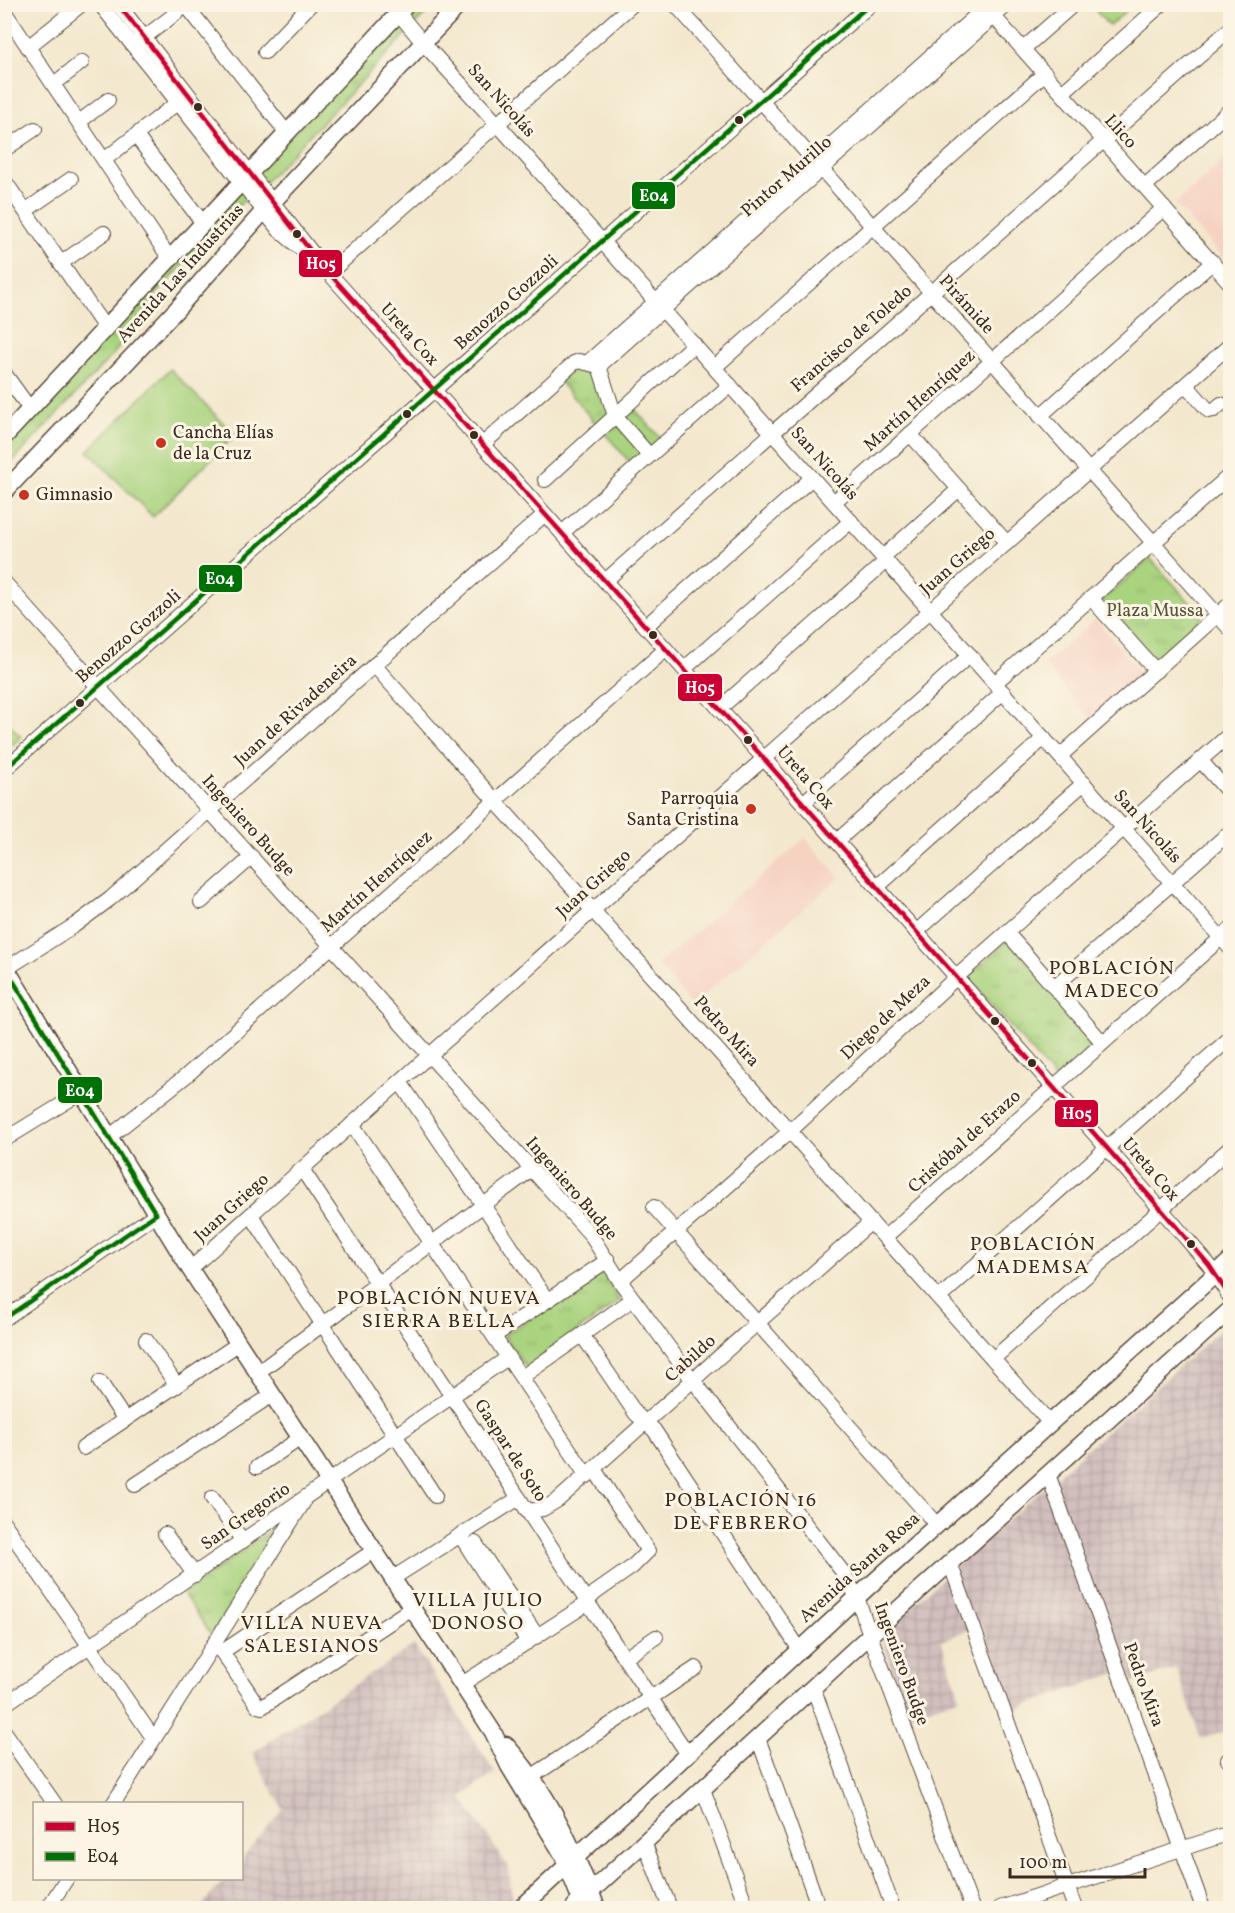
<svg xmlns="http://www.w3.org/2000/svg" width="1235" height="1913" font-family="Vollkorn,serif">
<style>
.built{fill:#f6d2c3}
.industrial{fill:url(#industrial-grid)}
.grass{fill:url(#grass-tufts);stroke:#727e4e;stroke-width:1.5}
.garden{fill:#a9d37e;stroke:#727e4e;stroke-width:1.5}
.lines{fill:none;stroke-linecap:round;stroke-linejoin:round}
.minor-casing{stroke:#574638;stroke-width:16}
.major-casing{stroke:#574638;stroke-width:19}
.minor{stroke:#fff;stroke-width:14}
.major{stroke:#fff;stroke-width:16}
.bus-1-casing{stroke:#fcf5e5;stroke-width:9}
.bus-2-casing{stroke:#fcf5e5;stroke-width:9}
.bus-1{stroke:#c03;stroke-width:4.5}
.bus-2{stroke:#007106;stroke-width:4.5}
.bus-dot{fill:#3b2a1e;stroke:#fcf5e5;stroke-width:2}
.poi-dot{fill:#c8321e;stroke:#fcf5e5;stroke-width:2}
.labels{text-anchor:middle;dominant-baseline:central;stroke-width:6;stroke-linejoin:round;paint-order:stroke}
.street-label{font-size:18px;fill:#3b2a1e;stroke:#fcf5e5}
.poi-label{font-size:18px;fill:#3b2a1e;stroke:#fcf5e5;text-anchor:start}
.park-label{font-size:18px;fill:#565436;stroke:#fcf5e5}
.neighbourhood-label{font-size:20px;letter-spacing:1.5px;fill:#3b2a1e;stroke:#fcf5e5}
.line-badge{stroke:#fcf5e5;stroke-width:2}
.badge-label{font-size:16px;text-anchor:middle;font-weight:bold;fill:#fff}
</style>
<defs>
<pattern id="industrial-grid" width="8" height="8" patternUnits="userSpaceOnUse" patternTransform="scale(1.5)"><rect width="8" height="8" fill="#d1bfbd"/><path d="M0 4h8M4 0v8" fill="none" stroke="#b4a4a2"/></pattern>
<pattern id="grass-tufts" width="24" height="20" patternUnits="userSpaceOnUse" patternTransform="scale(1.5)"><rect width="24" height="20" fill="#a9d37e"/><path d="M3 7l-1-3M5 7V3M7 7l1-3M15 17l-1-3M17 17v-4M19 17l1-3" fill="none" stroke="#92b56c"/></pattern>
</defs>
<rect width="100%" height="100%" fill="#fcf5e5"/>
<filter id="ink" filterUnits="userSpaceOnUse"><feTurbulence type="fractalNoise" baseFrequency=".0167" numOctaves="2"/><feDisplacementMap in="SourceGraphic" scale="12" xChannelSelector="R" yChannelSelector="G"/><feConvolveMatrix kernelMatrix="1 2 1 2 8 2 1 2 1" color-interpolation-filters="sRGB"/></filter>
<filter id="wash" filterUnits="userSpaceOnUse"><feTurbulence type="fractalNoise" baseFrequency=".008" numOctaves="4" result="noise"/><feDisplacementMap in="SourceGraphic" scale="24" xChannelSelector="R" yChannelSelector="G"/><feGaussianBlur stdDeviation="1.35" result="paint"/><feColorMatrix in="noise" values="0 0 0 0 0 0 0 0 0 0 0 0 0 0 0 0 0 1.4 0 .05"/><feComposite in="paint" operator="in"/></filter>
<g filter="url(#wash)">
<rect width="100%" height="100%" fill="#f3e8cd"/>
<g class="built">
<polygon points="1230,155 1230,266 1175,204"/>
<polygon points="1096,619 1142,674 1090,718 1044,664"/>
<polygon points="805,838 840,877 692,1005 657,965"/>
</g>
<g class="industrial">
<polygon points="1230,1321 1230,1730 1201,1739 1176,1668 1133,1682 1128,1669 1013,1710 982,1624 941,1641 960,1697 909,1715 880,1634"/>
<polygon points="414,1645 495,1773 461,1797 509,1868 511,1893 514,1897 502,1908 200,1908 225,1879 242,1878 242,1859 283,1809 252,1753"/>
</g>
<g class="grass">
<polygon points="412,5 434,5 265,182 225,218 156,295 115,352 5,470 5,443"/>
<polygon points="578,364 599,368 612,415 647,455 634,467 559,381"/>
<polygon points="631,405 663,441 652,452 619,415"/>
<polygon points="1150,558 1203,617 1155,660 1102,600"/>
<polygon points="1008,940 1097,1041 1055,1079 968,977"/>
<polygon points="601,1270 620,1301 526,1367 504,1336"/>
<polygon points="276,1526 283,1526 212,1636 183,1594"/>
</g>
<g class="garden">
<polygon points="1104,5 1104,4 1133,5 1109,26 1096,11"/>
<polygon points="170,369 235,435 153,517 88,451"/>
<polygon points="5,719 21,737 5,752 4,751"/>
</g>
</g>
<g filter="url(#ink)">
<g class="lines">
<g class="minor-casing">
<g id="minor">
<polyline points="100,4 279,230 308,255"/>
<polyline points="118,4 320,263 758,752 1173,1223 1209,1265 1230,1297"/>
<polyline points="185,4 287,133"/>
<polyline points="391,4 424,44 502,129 1230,948"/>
<polyline points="675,4 1230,629"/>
<polyline points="4,11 170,259"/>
<polyline points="989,11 1230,283"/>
<polyline points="137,43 188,4"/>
<polyline points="28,47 82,4"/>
<polyline points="1023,49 1074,4"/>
<polyline points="265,52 311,4"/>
<polyline points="54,84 82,62"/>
<polyline points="1062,93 1162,4"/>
<polyline points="79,122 108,100"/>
<polyline points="136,136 203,223"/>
<polyline points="4,150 35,129"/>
<polyline points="104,160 182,99"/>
<polyline points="4,180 105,328"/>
<polyline points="1145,186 1230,110"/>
<polyline points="25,211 71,179"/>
<polyline points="61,263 104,233"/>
<polyline points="329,273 633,4"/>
<polyline points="587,363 989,4"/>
<polyline points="599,366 1008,4"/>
<polyline points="599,366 615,416 649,455"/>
<polyline points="715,367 1045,73"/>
<polyline points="4,373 30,409"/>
<polyline points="1186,385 1209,411 1214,410 1221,404"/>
<polyline points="1040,416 1213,262"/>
<polyline points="910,434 1007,543"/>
<polyline points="483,444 574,363 579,361 594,365"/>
<polyline points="545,480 694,344"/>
<polyline points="834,502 1164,208"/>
<polyline points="562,533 730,385"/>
<polyline points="883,557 959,489"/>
<polyline points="605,581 1230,29"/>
<polyline points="4,582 590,1234 620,1281 689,1375 842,1571 857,1597 870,1635 972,1908"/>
<polyline points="1091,598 1156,671"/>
<polyline points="646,626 812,478"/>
<polyline points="374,665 1050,1423"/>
<polyline points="684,669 851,521"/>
<polyline points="995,683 1230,475"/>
<polyline points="719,709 886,561"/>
<polyline points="1060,756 1230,604"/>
<polyline points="1201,761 1230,794"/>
<polyline points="4,770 871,4"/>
<polyline points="803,803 970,655"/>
<polyline points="837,841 1003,692"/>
<polyline points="877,887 1044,738"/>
<polyline points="201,902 252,857"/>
<polyline points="916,932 1084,783"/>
<polyline points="1007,933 1103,1043"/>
<polyline points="4,970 75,925 110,899 545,514"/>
<polyline points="1054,987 1230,832"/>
<polyline points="400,1082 547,1300"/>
<polyline points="352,1124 587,1476"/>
<polyline points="109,1137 186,1076 666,649"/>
<polyline points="4,1140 82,1092"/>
<polyline points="302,1169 687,1753"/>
<polyline points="654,1207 937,1525"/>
<polyline points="251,1215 435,1496"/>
<polyline points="885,1237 1230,930"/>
<polyline points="190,1269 423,1061 1230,345"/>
<polyline points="620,1281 790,1131 961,973 1230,734"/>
<polyline points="939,1298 1230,1038"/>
<polyline points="4,1319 156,1214"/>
<polyline points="582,1335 636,1414 654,1430 800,1650"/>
<polyline points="494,1336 608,1260"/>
<polyline points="146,1340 177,1386"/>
<polyline points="993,1359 1230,1148"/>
<polyline points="257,1373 532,1169"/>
<polyline points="522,1377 633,1299"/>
<polyline points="100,1382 125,1420"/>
<polyline points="83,1448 238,1344"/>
<polyline points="257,1467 301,1438"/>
<polyline points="1048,1474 1203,1908"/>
<polyline points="135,1485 272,1395"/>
<polyline points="212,1498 243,1541"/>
<polyline points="527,1511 543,1509 558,1500 871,1222"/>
<polyline points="4,1523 154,1739"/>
<polyline points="165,1534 195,1575"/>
<polyline points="460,1535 528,1642"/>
<polyline points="475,1543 537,1636"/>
<polyline points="950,1563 1075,1908"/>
<polyline points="393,1578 519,1498"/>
<polyline points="213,1645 222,1652 258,1706 262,1707 412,1608"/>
<polyline points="222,1652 375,1550"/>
<polyline points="625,1658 656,1637"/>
<polyline points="462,1684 579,1609 595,1593 632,1567 648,1551 594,1469"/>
<polyline points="813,1687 893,1908"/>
<path d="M4,1705C173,1590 340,1472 509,1357"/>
<polyline points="4,1731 55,1804"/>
<polyline points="758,1738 819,1908"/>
<polyline points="1228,1760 1230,1759"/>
<polyline points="531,1777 696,1668"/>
<polyline points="703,1789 747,1908"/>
<polyline points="113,1804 303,1503"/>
<polyline points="644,1842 670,1908"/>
<polyline points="48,1908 67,1878"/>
<polyline points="1000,1908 1230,1833"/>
</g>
</g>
<g class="major-casing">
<g id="major">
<polyline points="4,437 407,4"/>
<polyline points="4,492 176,310 263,212 460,4"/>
<polyline points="4,965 190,1269 493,1732 509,1766 562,1853 584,1908"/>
<path d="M506,1745C550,1794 573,1848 597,1908"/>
<polyline points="575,1906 870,1635 1230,1310"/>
<polyline points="521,1908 866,1589 1230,1261"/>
</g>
</g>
<use href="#minor" class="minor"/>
<use href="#major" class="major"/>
<g class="bus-1-casing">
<polyline id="bus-1" points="118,4 320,263 758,752 1173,1223 1209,1265 1230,1297"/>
</g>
<g class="bus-2-casing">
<g id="bus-2">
<polyline points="4,770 870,4"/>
<polyline points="4,966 156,1214"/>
<polyline points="4,1319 156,1214"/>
</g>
</g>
<use href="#bus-1" class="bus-1"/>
<use href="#bus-2" class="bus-2"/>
</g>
</g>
<g class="bus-dot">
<circle cx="198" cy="107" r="5"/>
<circle cx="739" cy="120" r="5"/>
<circle cx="297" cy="234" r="5"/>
<circle cx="407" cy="414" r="5"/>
<circle cx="474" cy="435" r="5"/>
<circle cx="653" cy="635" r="5"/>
<circle cx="80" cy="703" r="5"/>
<circle cx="748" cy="740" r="5"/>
<circle cx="995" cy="1021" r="5"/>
<circle cx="1032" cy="1063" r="5"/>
<circle cx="1191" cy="1244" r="5"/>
</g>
<g class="poi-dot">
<circle cx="161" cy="443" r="6"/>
<circle cx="24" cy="495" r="6"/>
<circle cx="751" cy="809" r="6"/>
</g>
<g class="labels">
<g class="street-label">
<text transform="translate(501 101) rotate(48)">San Nicolás</text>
<text transform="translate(1120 132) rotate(48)">Llico</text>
<text transform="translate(787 177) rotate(-41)">Pintor Murillo</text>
<text transform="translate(181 274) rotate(-48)">Avenida Las Industrias</text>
<text transform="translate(507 303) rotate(-42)">Benozzo Gozzoli</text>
<text transform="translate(966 305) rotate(48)">Pirámide</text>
<text transform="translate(409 335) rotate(48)">Ureta Cox</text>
<text transform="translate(852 339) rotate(-41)">Francisco de Toledo</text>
<text transform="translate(920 401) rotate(-42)">Martín Henríquez</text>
<text transform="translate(824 464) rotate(48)">San Nicolás</text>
<text transform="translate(958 562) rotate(-41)">Juan Griego</text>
<text transform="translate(129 637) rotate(-41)">Benozzo Gozzoli</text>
<text transform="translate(296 711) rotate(-42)">Juan de Rivadeneira</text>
<text transform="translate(805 778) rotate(49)">Ureta Cox</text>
<text transform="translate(248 826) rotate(48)">Ingeniero Budge</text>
<text transform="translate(1147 827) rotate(48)">San Nicolás</text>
<text transform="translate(377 882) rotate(-42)">Martín Henríquez</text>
<text transform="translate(594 884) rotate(-42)">Juan Griego</text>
<text transform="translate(886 1018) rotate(-43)">Diego de Meza</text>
<text transform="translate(726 1032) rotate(48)">Pedro Mira</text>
<text transform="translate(965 1142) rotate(-42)">Cristóbal de Erazo</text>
<text transform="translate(1150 1170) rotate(49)">Ureta Cox</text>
<text transform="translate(571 1189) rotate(49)">Ingeniero Budge</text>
<text transform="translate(232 1208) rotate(-42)">Juan Griego</text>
<text transform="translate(691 1359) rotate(-42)">Cabildo</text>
<text transform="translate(510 1451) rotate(57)">Gaspar de Soto</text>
<text transform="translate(246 1517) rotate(-35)">San Gregorio</text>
<text transform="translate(860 1568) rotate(-42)">Avenida Santa Rosa</text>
<text transform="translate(901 1664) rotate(70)">Ingeniero Budge</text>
<text transform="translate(1143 1685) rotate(70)">Pedro Mira</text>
</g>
<g class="poi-label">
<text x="173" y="433">Cancha Elías<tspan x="173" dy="21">de la Cruz</tspan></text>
<text x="36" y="495">Gimnasio</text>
<text x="739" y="799" text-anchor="end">Parroquia<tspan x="739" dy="21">Santa Cristina</tspan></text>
</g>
<g class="park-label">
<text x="1155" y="611">Plaza Mussa</text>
</g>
<g class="neighbourhood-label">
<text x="1112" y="969">POBLACIÓN<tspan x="1112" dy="23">MADECO</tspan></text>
<text x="1033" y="1245">POBLACIÓN<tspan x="1033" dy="23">MADEMSA</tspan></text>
<text x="439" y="1299">POBLACIÓN NUEVA<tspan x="439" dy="23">SIERRA BELLA</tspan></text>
<text x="741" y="1501">POBLACIÓN 16<tspan x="741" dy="23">DE FEBRERO</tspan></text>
<text x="478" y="1601">VILLA JULIO<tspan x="478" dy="23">DONOSO</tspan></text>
<text x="312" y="1624">VILLA NUEVA<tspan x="312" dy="23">SALESIANOS</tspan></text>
</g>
</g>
<g class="line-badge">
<rect x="631" y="181" width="45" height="29" rx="6" fill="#007106"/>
<rect x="298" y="249" width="45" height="29" rx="6" fill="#c03"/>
<rect x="198" y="564" width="45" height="29" rx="6" fill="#007106"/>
<rect x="677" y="673" width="46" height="29" rx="6" fill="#c03"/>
<rect x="57" y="1076" width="46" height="28" rx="6" fill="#007106"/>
<rect x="1054" y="1099" width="45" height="29" rx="6" fill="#c03"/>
</g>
<g class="badge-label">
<text x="654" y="201">E04</text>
<text x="321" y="269">H05</text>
<text x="220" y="584">E04</text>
<text x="700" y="693">H05</text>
<text x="80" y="1096">E04</text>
<text x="1077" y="1119">H05</text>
</g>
<rect width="1235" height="1913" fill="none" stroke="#fcf5e5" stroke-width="24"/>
<rect x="33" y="1802" width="210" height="78" fill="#fcf5e5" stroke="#afa495" stroke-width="1.5"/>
<rect x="45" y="1822" width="30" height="9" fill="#cc0033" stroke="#afa495" stroke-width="1.5"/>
<text x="87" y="1832" font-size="18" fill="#3b2a1e">H05</text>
<rect x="45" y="1852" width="30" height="9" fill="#007106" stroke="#afa495" stroke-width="1.5"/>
<text x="87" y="1862" font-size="18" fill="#3b2a1e">E04</text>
<path d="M1010 1868v9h135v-9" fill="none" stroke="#3b2a1e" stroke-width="3"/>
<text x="1019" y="1868" font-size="18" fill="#3b2a1e" stroke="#fcf5e5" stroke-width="4.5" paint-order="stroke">100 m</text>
</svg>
